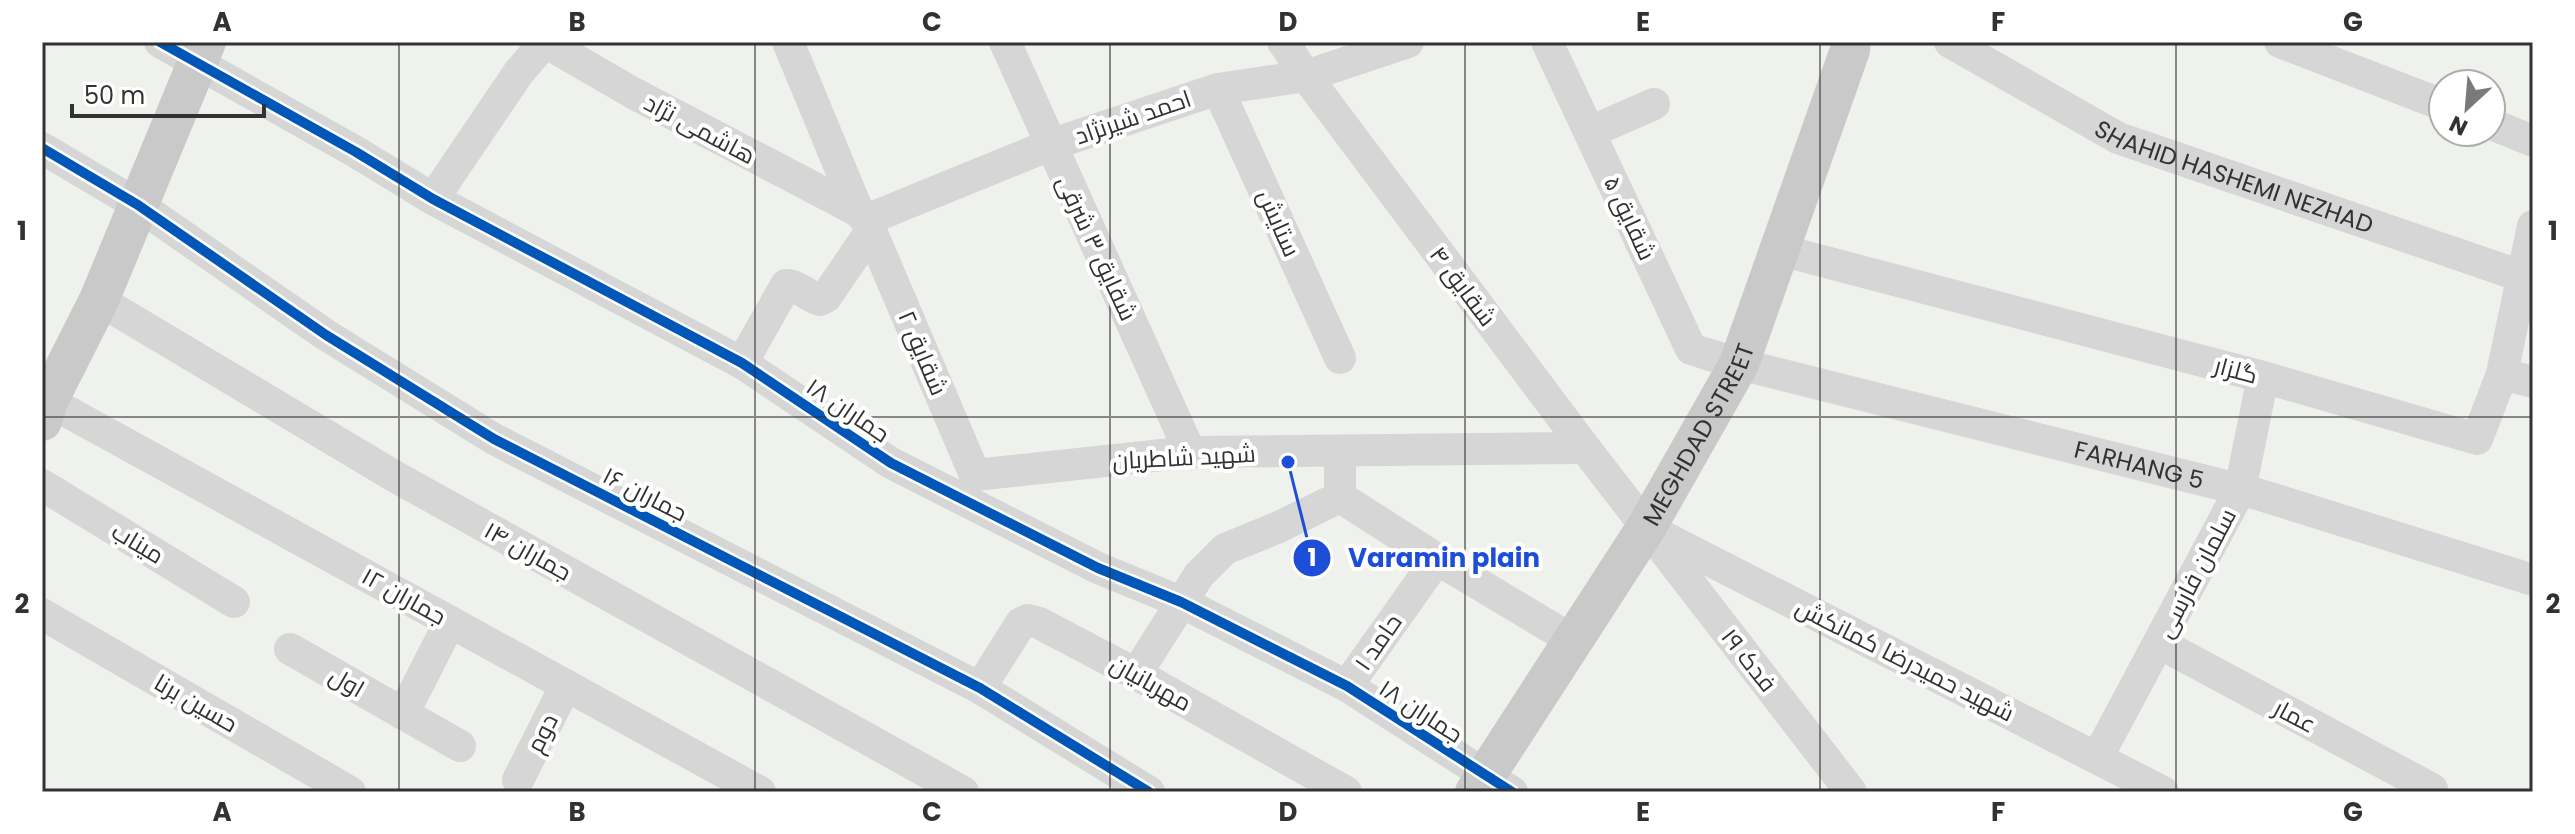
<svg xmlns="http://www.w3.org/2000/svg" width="2575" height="834" font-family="Poppins,Cairo,sans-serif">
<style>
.green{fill:#eff2ec;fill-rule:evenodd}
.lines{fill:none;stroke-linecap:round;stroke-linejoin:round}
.minor{stroke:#d6d6d6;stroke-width:32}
.major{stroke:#c9c9c9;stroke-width:40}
.cycleway-casing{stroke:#fff;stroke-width:15}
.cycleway{stroke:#0057b8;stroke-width:10}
.grid{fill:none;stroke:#323232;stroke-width:2;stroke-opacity:0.55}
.labels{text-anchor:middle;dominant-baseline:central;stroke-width:8;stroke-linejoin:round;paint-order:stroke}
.street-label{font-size:24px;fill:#323232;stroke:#fff}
.leader{fill:none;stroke:#1d4ed8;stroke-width:3}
.callout-dot{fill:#1d4ed8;stroke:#fff;stroke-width:3}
.mark-label{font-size:24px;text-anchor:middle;font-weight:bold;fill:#fff}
.callout-label{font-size:26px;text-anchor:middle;font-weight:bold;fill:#1d4ed8;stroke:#fff;stroke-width:8;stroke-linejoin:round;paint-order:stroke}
.neatline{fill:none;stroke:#323232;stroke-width:3}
.grid-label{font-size:26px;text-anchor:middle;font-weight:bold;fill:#323232}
</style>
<rect width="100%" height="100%" fill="#fff"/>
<path class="green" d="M42,42H2533V792H42ZM2443,84H2491V132H2443Z"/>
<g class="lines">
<g class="minor">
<polyline points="160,42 356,152 433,199 742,363 891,463 1098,568 1181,602 1347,686 1512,792"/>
<polyline points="545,42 633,93 858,211"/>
<polyline points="788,42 858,211 866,220 1050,145 1218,89 1306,76 1408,42"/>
<polyline points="1005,42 1190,452"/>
<polyline points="1283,42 1306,76 1585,448 1851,792"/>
<path id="s1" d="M1547,42L1691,349L1739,364L2254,493L2533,580"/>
<path id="s2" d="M1950,42L2118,138L2533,280"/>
<polyline points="2280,42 2443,105"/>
<polyline points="1218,89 1340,358"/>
<polyline points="2491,124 2533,141"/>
<polyline points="1590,132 1654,104"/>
<polyline points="42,148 138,205 326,335 494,439 980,688 1149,792"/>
<polyline points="433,199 519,72 545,42"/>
<polyline points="871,231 975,475"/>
<polyline points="1780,250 2263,377 2477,439 2502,374 2533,226"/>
<polyline points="99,300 394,476 963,792"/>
<path d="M742,363L786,285C799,285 808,297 820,300L826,297L871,231"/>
<polyline points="2502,374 2533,382"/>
<polyline points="48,401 760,792"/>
<polyline points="1340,452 1340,497 1437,559 1572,640"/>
<polyline points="975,475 1190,452 1585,448"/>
<polyline points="42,485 234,602"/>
<polyline points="1656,533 2163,792"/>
<polyline points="42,614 350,792"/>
<polyline points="2159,643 2432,789"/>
<polyline points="290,649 460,746"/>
<polyline points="1136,674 1199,575 1225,549 1279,527 1340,497"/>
<polyline points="1347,686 1437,559"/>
<polyline points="980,688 1021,623 1028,620 1039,623 1136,674 1346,792"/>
<polyline points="403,714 450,622"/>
<polyline points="2097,758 2240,490 2263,377"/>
<polyline points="518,780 566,685"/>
</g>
<g class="major">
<polyline points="42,421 48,401 99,300 206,42"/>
<path id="s3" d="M1475,792L1646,528L1739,364L1850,50L1851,42"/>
</g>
<g class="cycleway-casing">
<g id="cycleway">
<polyline points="160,42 356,152 433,199 742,363 891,463 1098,568 1181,602 1347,686 1512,792"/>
<polyline points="42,148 138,205 326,335 494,439 980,688 1149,792"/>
</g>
</g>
<use href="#cycleway" class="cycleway"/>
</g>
<path class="grid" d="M399,42V792M755,42V792M1110,42V792M1465,42V792M1820,42V792M2176,42V792M42,417H2533"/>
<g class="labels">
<g class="street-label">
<text transform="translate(1133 117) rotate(-19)">احمد شیرنژاد</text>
<text transform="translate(700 129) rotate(28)">هاشمی نژاد</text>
<text stroke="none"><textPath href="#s2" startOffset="316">SHAHID HASHEMI NEZHAD</textPath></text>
<text transform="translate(1630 218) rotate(65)">شقایق ۵</text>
<text transform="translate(1279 223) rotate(66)">ستایش</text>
<text transform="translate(1097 248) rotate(65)">شقایق ۳ شرقی</text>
<text transform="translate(1463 286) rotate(53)">شقایق ۴</text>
<text transform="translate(923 353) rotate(67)">شقایق ۲</text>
<text transform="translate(2236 370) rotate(15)">گلزار</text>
<text transform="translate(848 410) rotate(34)">جماران ۱۸</text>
<text stroke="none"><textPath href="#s3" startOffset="422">MEGHDAD STREET</textPath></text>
<text transform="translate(1184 457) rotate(-3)">شهید شاطریان</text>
<text stroke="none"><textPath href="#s1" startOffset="802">FARHANG 5</textPath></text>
<text transform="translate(645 494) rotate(27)">جماران ۱۶</text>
<text transform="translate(138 543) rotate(31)">میناب</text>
<text transform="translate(528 551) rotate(29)">جماران ۱۴</text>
<text transform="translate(2196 573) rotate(-62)">سلمان فارسی</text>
<text transform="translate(404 596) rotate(29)">جماران ۱۲</text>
<text transform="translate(1378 642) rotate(-55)">حامد ۱</text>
<text transform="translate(1749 660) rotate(52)">فدک ۱۹</text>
<text transform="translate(1905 660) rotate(27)">شهید حمیدرضا کمانکش</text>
<text transform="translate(347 682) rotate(30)">اول</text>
<text transform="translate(1151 683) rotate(29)">مهربانیان</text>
<text transform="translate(196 703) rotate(30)">حسین برنا</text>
<text transform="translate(1421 711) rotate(33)">جماران ۱۸</text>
<text transform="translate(2295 716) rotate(28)">عمار</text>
<text transform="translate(542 733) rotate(-63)">دوم</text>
</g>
</g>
<path class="leader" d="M1288 462L1312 558"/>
<g class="callout-dot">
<circle cx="1288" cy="462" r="8"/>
<circle cx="1312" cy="558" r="20"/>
</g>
<g class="mark-label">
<text x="1312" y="566">1</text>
</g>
<g class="callout-label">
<text x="1444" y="567">Varamin plain</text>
</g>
<rect width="2575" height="834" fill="none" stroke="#ffffff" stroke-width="88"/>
<g transform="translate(2467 108) rotate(206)"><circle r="38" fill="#ffffff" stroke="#adadad" stroke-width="2"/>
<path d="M0-6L14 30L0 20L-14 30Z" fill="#7a7a7a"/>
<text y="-12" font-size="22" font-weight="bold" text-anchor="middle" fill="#323232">N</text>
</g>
<path d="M72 104v12h192v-12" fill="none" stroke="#323232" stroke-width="4"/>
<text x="84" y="104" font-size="24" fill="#323232" stroke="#ffffff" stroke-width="6" paint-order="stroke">50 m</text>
<rect x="44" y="44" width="2487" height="746" class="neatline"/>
<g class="grid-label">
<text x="222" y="31">A</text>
<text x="577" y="31">B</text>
<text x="932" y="31">C</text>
<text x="1288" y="31">D</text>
<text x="1643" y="31">E</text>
<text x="1998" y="31">F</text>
<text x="2353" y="31">G</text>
<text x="22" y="240">1</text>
<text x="2553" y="240">1</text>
<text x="22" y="613">2</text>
<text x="2553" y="613">2</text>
<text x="222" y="821">A</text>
<text x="577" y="821">B</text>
<text x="932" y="821">C</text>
<text x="1288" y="821">D</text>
<text x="1643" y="821">E</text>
<text x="1998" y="821">F</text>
<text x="2353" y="821">G</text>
</g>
</svg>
